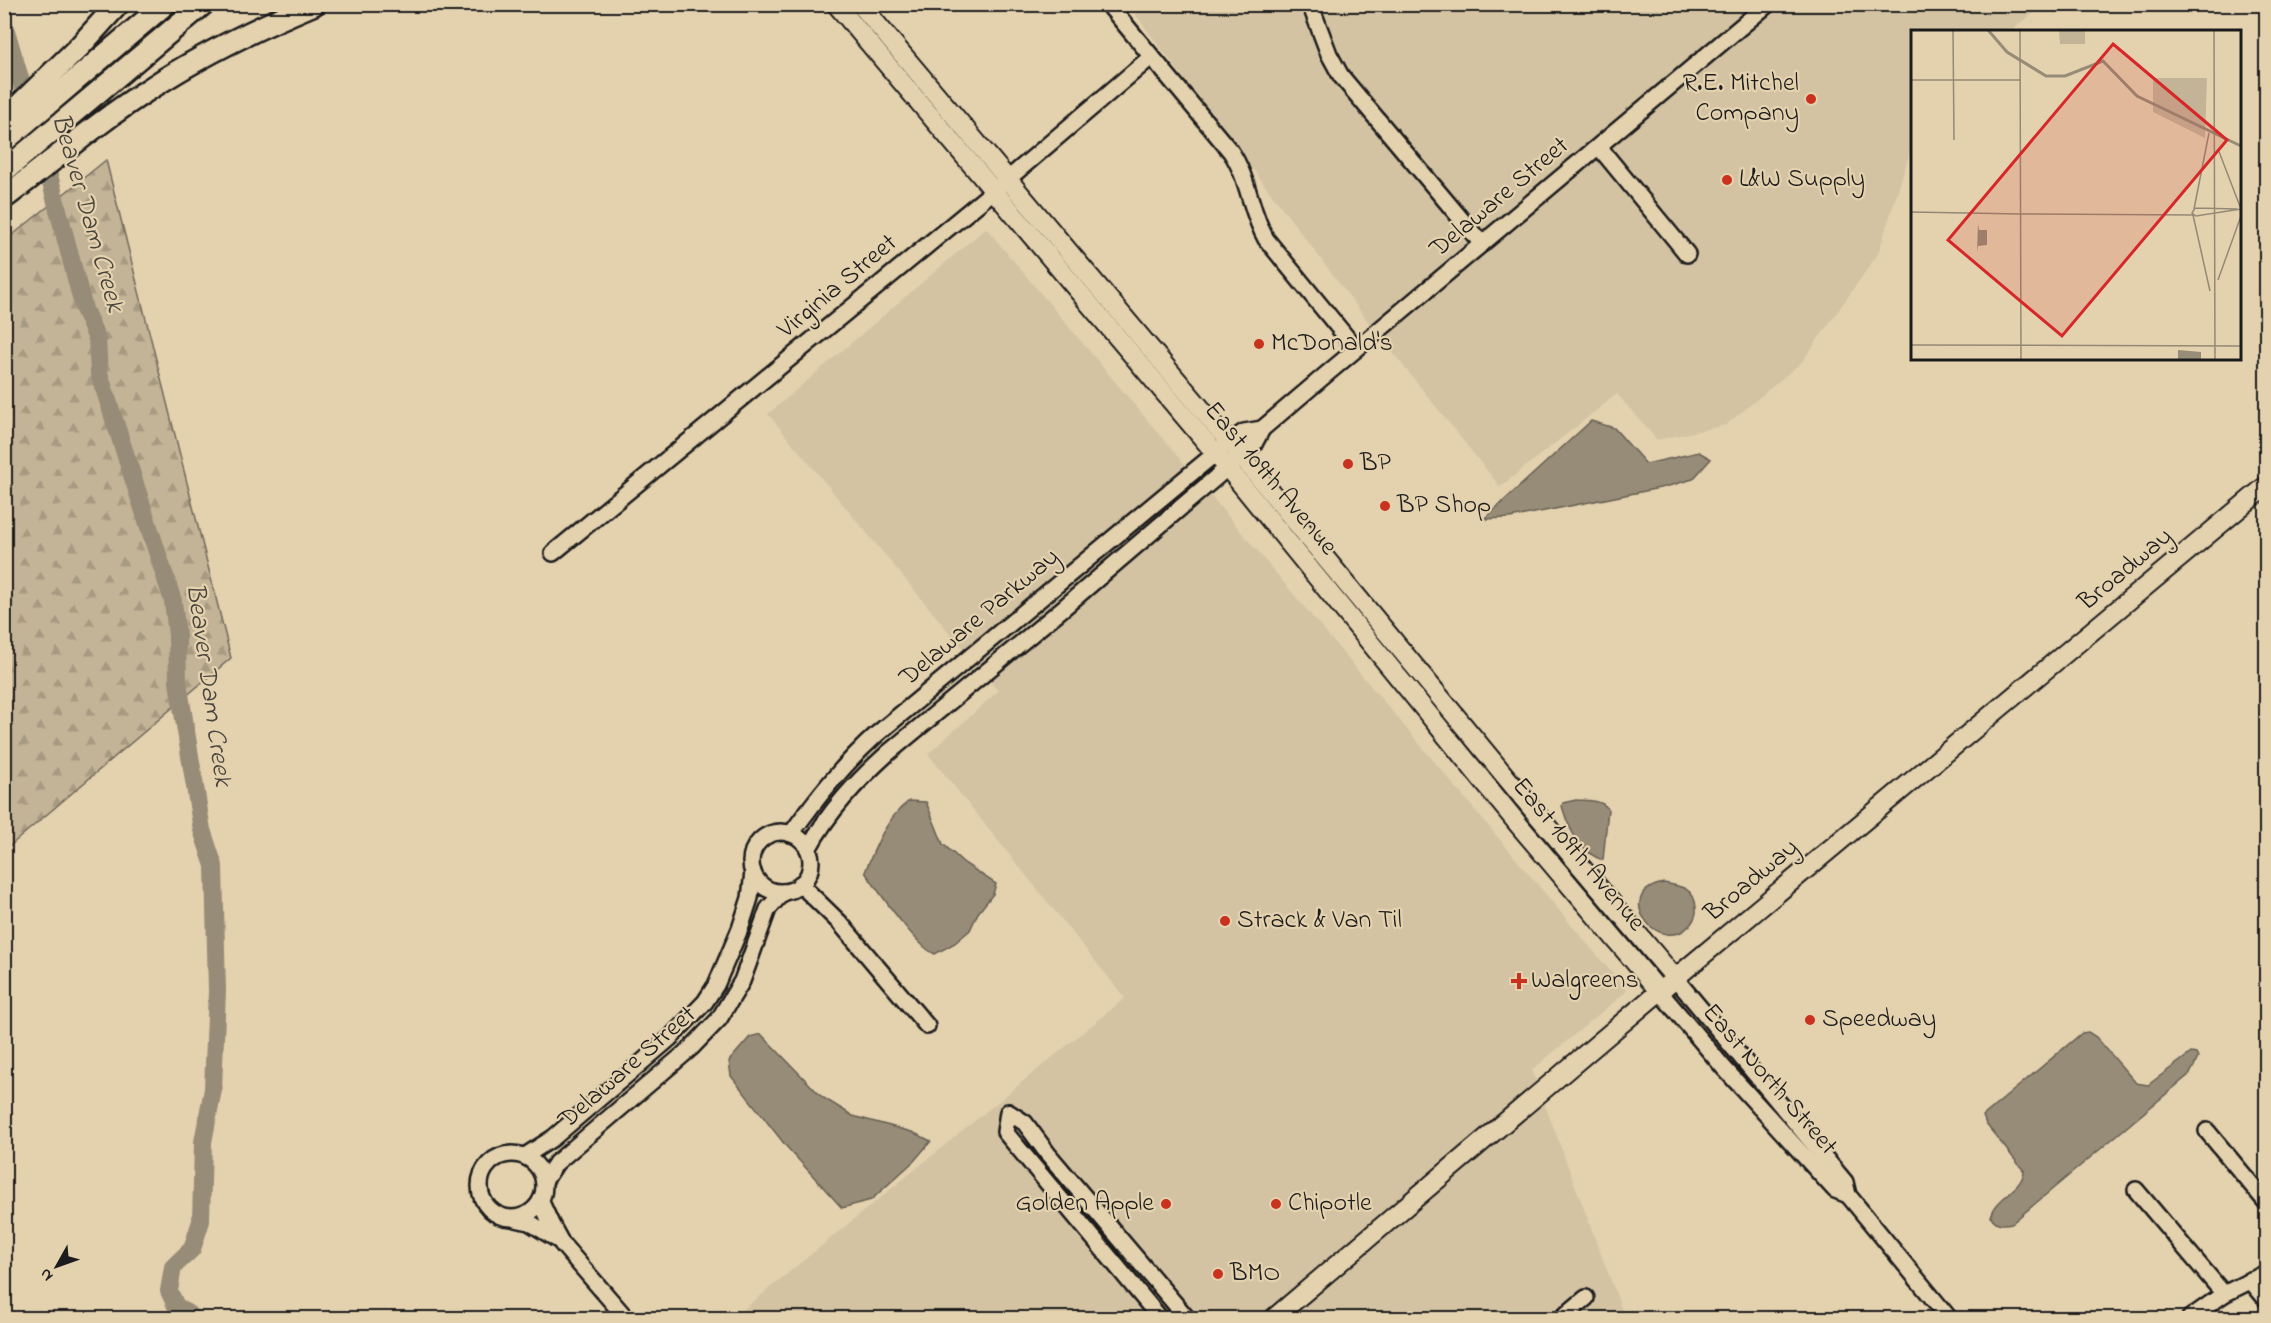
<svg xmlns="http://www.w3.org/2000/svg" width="2271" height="1323" font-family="'Indie Flower',sans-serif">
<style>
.built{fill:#d3c3a3}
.forest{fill:url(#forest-firs);stroke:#70685a;stroke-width:1.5}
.water{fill:#978c77;stroke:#665f53;stroke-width:1.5}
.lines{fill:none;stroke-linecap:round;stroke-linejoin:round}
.river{stroke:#978c77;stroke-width:18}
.minor-casing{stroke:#1c1c1c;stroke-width:20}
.major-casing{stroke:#1c1c1c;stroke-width:22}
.highway-casing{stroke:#1c1c1c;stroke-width:26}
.minor{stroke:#e4d2af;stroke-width:15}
.major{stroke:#e4d2af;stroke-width:18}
.highway{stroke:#e4d2af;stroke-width:21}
.poi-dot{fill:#c8321e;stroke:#e4d2af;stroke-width:2}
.labels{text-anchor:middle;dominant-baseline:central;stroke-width:4.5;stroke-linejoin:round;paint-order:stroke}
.poi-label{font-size:26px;fill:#1c1c1c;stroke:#e4d2af;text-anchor:start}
.street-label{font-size:26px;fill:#1c1c1c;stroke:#e4d2af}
.water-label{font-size:27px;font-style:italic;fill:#47433c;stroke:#e4d2af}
.inset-river{fill:none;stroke:#978c77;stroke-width:3}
.inset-road{fill:none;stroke:#948974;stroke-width:1.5}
.view{fill:#d62828;fill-opacity:0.15;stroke:#d62828;stroke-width:3}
.inset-edge{fill:none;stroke:#1c1c1c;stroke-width:3}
</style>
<defs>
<pattern id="forest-firs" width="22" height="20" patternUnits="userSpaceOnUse" patternTransform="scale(1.5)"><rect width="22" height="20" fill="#c3b497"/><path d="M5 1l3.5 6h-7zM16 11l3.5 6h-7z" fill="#a79a82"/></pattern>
</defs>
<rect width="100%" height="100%" fill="#e4d2af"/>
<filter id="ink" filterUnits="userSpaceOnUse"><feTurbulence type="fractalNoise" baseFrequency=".0167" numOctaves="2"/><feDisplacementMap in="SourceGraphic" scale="12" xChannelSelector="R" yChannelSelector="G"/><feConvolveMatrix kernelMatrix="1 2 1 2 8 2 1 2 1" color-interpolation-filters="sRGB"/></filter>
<g filter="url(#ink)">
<g class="built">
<polygon points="1128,5 2043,5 2011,31 1912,32 1912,146 1878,254 1802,362 1726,425 1657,440 1617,394 1500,487 1370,324"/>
<polygon points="986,228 1627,991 1532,1070 1625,1318 733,1318 1125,998 928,754 998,691 768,414"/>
</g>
<polygon class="forest" points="106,160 231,658 5,850 5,241"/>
<g class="water">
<polygon points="1591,421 1614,428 1646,464 1699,452 1711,459 1693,479 1665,487 1510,518 1484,519"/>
<path d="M1576,800C1587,801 1601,799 1608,809L1603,860C1580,853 1568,827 1562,806L1563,803Z"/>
<path d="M909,801L926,802L943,844L964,863L996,884L993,894L978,913L970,930L955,943L935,954C916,947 878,890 865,872C875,847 887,817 909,801Z"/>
<path d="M1664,883C1681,886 1695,888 1696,908C1697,914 1694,920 1690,925C1660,958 1609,893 1664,883Z"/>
<path d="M2088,1032L2096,1037L2136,1083L2148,1085L2191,1053L2196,1054L2198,1058L2190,1074L2012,1223C2003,1225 1997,1225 1991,1217C1995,1197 2022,1191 2024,1171L1986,1124L1983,1116L2082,1033Z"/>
<polygon points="761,1034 822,1097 853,1116 912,1132 931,1141 914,1161 871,1200 842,1208 786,1146 731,1076 729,1061 750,1037"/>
</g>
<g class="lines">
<polyline class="river" points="4,24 50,179 84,309 97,339 99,373 173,601 177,635 178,682 202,830 214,866 217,991 213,1089 203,1142 201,1221 192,1249 173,1267 169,1291 176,1306 194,1318"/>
<g class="minor-casing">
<g id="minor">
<path d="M1108,4L1231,152C1249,179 1250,211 1266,239L1356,349"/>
<polyline points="1310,4 1329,54 1341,76 1482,244"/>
<polyline points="1599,147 1687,254"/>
<polyline points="553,553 1008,179 1151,57"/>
<circle cx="781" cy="862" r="30"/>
<path d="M791,834C818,796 843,765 877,734L1229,442L1244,432L1262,429"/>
<path d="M808,849C829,811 856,782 888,753L1062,609L1241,456L1254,444L1262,429L1323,377L1768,4"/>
<polyline points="800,884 840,923 927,1026"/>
<polyline points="1675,978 1845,1182 1848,1195 1949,1318"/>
<polyline points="1659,991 1724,1068 1835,1190 1848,1195"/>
<polyline points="2207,1131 2266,1202"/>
<circle cx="512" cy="1186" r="32"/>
<polyline points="525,1156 553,1138 669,1039 705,1002 716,985 740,929 750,898 753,872"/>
<polyline points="545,1180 556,1163 691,1048 719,1019 742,981 768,909 783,892"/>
<polyline points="2136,1190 2224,1294"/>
<polyline points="541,1202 551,1224 562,1244 626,1318"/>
<polyline points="515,1219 529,1222 558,1240"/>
<polyline points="2250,1280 2266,1299"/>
<polyline points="1160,1318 1005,1132 1008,1112 1025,1123 1048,1154 1187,1318"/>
<polyline points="1562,1318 1586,1298"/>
<polyline points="2190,1318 2224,1294 2266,1273"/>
</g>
</g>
<g class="major-casing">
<g id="major">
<polyline points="836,4 1227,467 1518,824 1659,991"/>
<polyline points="860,4 1241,456 1534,811 1675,978"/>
<polyline points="1274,1318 1667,985 2266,486"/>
</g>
</g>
<g class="highway-casing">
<g id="highway">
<polyline points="4,120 80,46 118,4"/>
<polyline points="4,141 165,4"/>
<polyline points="4,171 203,4"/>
<path d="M4,198C53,161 99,121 151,88C202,54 257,28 314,4"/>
</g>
</g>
<use href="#minor" class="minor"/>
<use href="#major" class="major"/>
<use href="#highway" class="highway"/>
</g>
</g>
<g class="poi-dot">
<circle cx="1811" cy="99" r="6"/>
<circle cx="1727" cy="180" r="6"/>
<circle cx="1259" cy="344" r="6"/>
<circle cx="1348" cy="464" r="6"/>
<circle cx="1385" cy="506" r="6"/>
<circle cx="1225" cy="921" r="6"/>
<path d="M1516 972h6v6h6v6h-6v6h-6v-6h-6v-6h6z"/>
<circle cx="1810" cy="1020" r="6"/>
<circle cx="1166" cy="1204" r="6"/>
<circle cx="1276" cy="1204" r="6"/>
<circle cx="1218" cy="1274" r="6"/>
</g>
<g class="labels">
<g class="poi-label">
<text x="1799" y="84" text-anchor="end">R.E. Mitchel<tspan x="1799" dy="30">Company</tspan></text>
<text x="1739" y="180">L&amp;W Supply</text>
<text x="1271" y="344">McDonald's</text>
<text x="1360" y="464">BP</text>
<text x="1397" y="506">BP Shop</text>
<text x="1237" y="921">Strack &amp; Van Til</text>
<text x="1531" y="981">Walgreens</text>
<text x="1822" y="1020">Speedway</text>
<text x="1154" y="1204" text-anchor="end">Golden Apple</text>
<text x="1288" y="1204">Chipotle</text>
<text x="1230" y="1274">BMO</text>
</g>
<g class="street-label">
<text transform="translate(1500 198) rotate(-40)">Delaware Street</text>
<text transform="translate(838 287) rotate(-40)">Virginia Street</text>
<text transform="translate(1270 479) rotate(50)">East 109th Avenue</text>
<text transform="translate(2126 570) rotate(-40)">Broadway</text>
<text transform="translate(980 618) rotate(-40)">Delaware Parkway</text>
<text transform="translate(1578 855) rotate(50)">East 109th Avenue</text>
<text transform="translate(1752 881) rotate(-40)">Broadway</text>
<text transform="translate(628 1068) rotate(-41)">Delaware Street</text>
<text transform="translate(1769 1080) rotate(49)">East North Street</text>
</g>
<g class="water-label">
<text transform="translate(87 213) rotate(74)">Beaver Dam Creek</text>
<text transform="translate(208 685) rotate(82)">Beaver Dam Creek</text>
</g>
</g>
<g transform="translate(1911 30)">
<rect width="330" height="330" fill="#e4d2af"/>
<path d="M148,0H174V14H149Z" fill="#c3b497"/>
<path d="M242,48H296L294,108L242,82Z" fill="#c3b497"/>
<path d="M67,194L68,200H76V215L67,216L66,223ZM267,320L290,322V329H267Z" fill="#978c77"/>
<path class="inset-river" d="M77,0L96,22L135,46H154L192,31L226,66L330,116"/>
<path class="inset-road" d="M42,0L43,110M109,0L110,330M303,0L304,330M0,50H109M307,119L330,179M283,179L298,103M326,179L284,178L281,183L285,186L330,179M0,182L110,184M110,184L282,185M282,185L299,261M307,250L330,186M0,315L330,316"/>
<path class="view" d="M202,14L316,110L151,306L37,210Z"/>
<rect width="330" height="330" class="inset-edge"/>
</g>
<rect width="2271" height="1323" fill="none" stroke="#e4d2af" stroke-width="24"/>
<rect x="12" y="12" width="2247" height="1299" fill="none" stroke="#1c1c1c" stroke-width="2" filter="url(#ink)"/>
<g transform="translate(57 1266) rotate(230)" stroke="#e4d2af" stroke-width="4.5" paint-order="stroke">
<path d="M0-4.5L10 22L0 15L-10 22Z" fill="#1c1c1c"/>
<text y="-9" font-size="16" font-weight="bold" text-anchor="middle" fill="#1c1c1c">N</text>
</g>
</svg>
